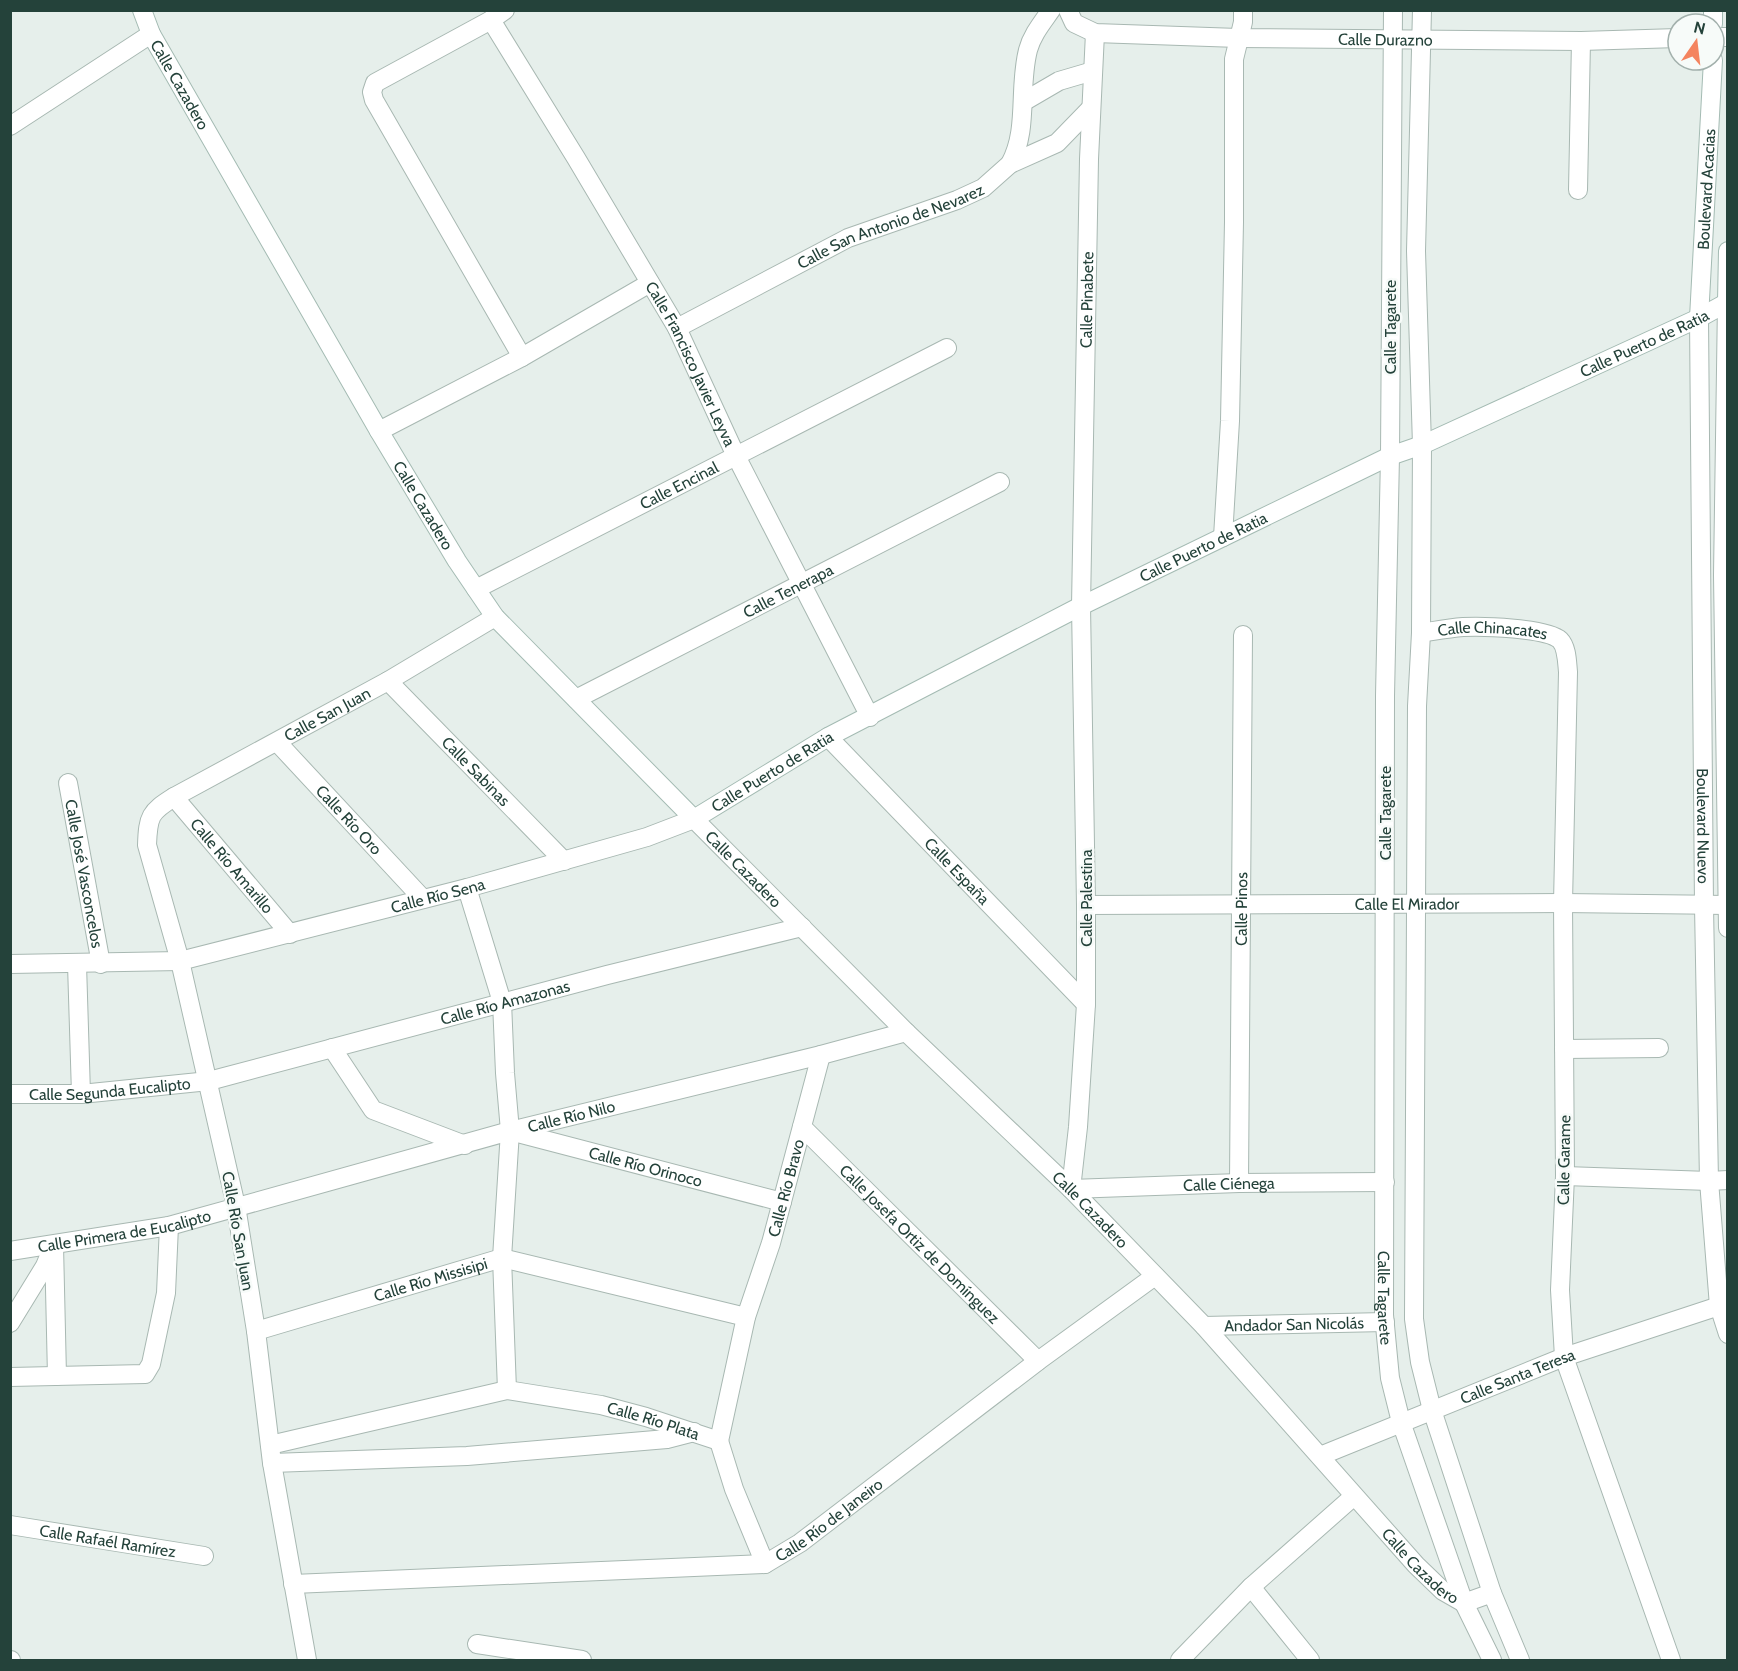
<svg xmlns="http://www.w3.org/2000/svg" width="1738" height="1671" font-family="Cabin,sans-serif">
<style>
.lines{fill:none;stroke-linecap:round;stroke-linejoin:round}
.street-casing{stroke:#a8b8b2;stroke-width:20}
.secondary-casing{stroke:#a4bbb3;stroke-width:20}
.street{stroke:#fff;stroke-width:18}
.secondary{stroke:#fff;stroke-width:18}
.labels{text-anchor:middle;dominant-baseline:central;stroke-width:5;stroke-linejoin:round;paint-order:stroke}
.street-label{font-size:16px;fill:#24423a;stroke:#f7fbf9}
</style>
<rect width="100%" height="100%" fill="#e6efeb"/>
<g class="lines">
<g class="street-casing">
<g id="street">
<polyline points="505,10 491,20 375,83 372,92 374,100 522,357"/>
<path id="s1" d="M1068,10L1074,23L1095,33L1238,38L1581,41L1678,38"/>
<path id="s2" d="M1393,10L1390,456L1385,696L1384,1315L1390,1378L1401,1422L1464,1603L1492,1660"/>
<polyline points="1422,10 1416,251 1422,445 1421,633 1417,706 1414,1319 1420,1362 1432,1410 1492,1593 1520,1660"/>
<path id="s3" d="M491,20L576,158L677,328L736,456L870,717"/>
<polyline points="1714,37 1728,37"/>
<polyline points="1023,102 1059,81 1093,71"/>
<polyline points="10,126 151,34"/>
<path d="M1010,164C1029,129 1018,89 1028,50C1032,35 1042,23 1051,10"/>
<polyline points="1578,190 1581,41"/>
<polyline points="1727,302 1723,575 1728,928"/>
<path id="s4" d="M1699,318L1704,906L1709,1181L1719,1306L1728,1334"/>
<path id="s5" d="M677,328L848,238L957,200L983,188L1010,164L1057,143L1091,108"/>
<polyline points="379,431 522,357 650,283"/>
<polyline points="1223,537 1230,421 1234,222 1234,59 1243,22 1243,10"/>
<path id="s6" d="M476,589L947,348"/>
<path id="s7" d="M1421,633C1434,631 1449,628 1463,627C1482,626 1547,628 1560,640C1567,647 1567,662 1568,672L1563,903L1565,1176L1560,1290L1564,1357L1671,1660"/>
<path id="s8" d="M388,681L564,861"/>
<path id="s9" d="M576,699L1000,482"/>
<path id="s10" d="M828,737L1086,1004"/>
<path id="s11" d="M277,742L423,899"/>
<path id="s12" d="M68,783L101,964"/>
<path id="s13" d="M174,797L290,934"/>
<polyline points="467,888 502,1002 505,1073 510,1131 502,1258 507,1390"/>
<path id="s14" d="M1086,905L1563,903L1728,905"/>
<path id="s15" d="M10,964L180,961L467,888L647,837L694,819L906,1032L1071,1189L1204,1326L1416,1565L1443,1591L1464,1603L1492,1593"/>
<polyline points="77,964 81,1094"/>
<polyline points="332,1048 373,1110 465,1145"/>
<polyline points="1564,1049 1659,1048"/>
<path id="s16" d="M10,1094H81L209,1081L607,975L802,927"/>
<path id="s17" d="M802,1127L1038,1361"/>
<path id="s18" d="M514,1132L782,1202"/>
<polyline points="1565,1176 1709,1181 1728,1180"/>
<path id="s19" d="M1239,1183L1243,635"/>
<path id="s20" d="M1071,1189L1078,1127L1086,1004V905L1081,606L1089,159L1095,33"/>
<path id="s21" d="M1071,1189L1239,1183L1385,1182"/>
<polyline points="54,1245 57,1376"/>
<path id="s22" d="M10,1251L169,1226L510,1131L821,1055L906,1032"/>
<polyline points="10,1323 45,1266 52,1249"/>
<path id="s23" d="M1204,1326L1385,1322"/>
<path id="s24" d="M256,1331L502,1258L746,1317"/>
<polyline points="10,1377 145,1374 151,1364 166,1293 169,1226"/>
<path id="s25" d="M719,1441L746,1317L771,1243L821,1055"/>
<polyline points="719,1441 734,1489 765,1564"/>
<path id="s26" d="M270,1445L507,1390L601,1405L646,1417L719,1441"/>
<path id="s27" d="M1320,1456L1564,1357L1719,1306"/>
<polyline points="272,1463 467,1456 667,1439 694,1432"/>
<path id="s28" d="M10,1525L204,1556"/>
<path id="s29" d="M293,1584L765,1564L800,1543L1038,1361L1155,1276"/>
<polyline points="1251,1587 1310,1660"/>
<polyline points="477,1644 582,1660"/>
<polyline points="10,1660 11,1660"/>
<path id="s30" d="M307,1660L272,1463L256,1331L236,1206L180,961L147,845C148,816 150,812 174,797L388,681L495,617"/>
<polyline points="1180,1660 1251,1587 1354,1496"/>
</g>
</g>
<g class="secondary-casing">
<g id="secondary">
<path id="s31" d="M142,10L151,34L379,431L457,561L495,617L694,819L828,737L1081,606L1390,456L1422,445L1699,318L1728,302"/>
<polyline points="1713,24 1713,10"/>
<polyline points="1727,302 1728,251"/>
<path id="s32" d="M1699,318L1713,60"/>
</g>
</g>
<use href="#street" class="street"/>
<use href="#secondary" class="secondary"/>
</g>
<g class="labels">
<g class="street-label">
<text stroke="none"><textPath href="#s1" startOffset="328">Calle Durazno</textPath></text>
<text stroke="none"><textPath href="#s31" startOffset="84">Calle Cazadero</textPath></text>
<text stroke="none"><textPath href="#s32" startOffset="129">Boulevard Acacias</textPath></text>
<text stroke="none"><textPath href="#s5" startOffset="237">Calle San Antonio de Nevarez</textPath></text>
<text stroke="none"><textPath href="#s20" startOffset="890">Calle Pinabete</textPath></text>
<text transform="translate(1390 327) rotate(-90)">Calle Tagarete</text>
<text stroke="none"><textPath href="#s31" startOffset="2050">Calle Puerto de Ratia</textPath></text>
<text stroke="none"><textPath href="#s3" startOffset="398">Calle Francisco Javier Leyva</textPath></text>
<text stroke="none"><textPath href="#s6" startOffset="228">Calle Encinal</textPath></text>
<text stroke="none"><textPath href="#s31" startOffset="570">Calle Cazadero</textPath></text>
<text stroke="none"><textPath href="#s31" startOffset="1564">Calle Puerto de Ratia</textPath></text>
<text stroke="none"><textPath href="#s9" startOffset="238">Calle Tenerapa</textPath></text>
<text stroke="none"><textPath href="#s7" startOffset="72">Calle Chinacates</textPath></text>
<text stroke="none"><textPath href="#s30" startOffset="1065">Calle San Juan</textPath></text>
<text stroke="none"><textPath href="#s8" startOffset="126">Calle Sabinas</textPath></text>
<text stroke="none"><textPath href="#s31" startOffset="1078">Calle Puerto de Ratia</textPath></text>
<text transform="translate(1385 813) rotate(-90)">Calle Tagarete</text>
<text stroke="none"><textPath href="#s11" startOffset="106">Calle Río Oro</textPath></text>
<text stroke="none"><textPath href="#s4" startOffset="508">Boulevard Nuevo</textPath></text>
<text stroke="none"><textPath href="#s13" startOffset="90">Calle Río Amarillo</textPath></text>
<text stroke="none"><textPath href="#s15" startOffset="774">Calle Cazadero</textPath></text>
<text stroke="none"><textPath href="#s10" startOffset="186">Calle España</textPath></text>
<text stroke="none"><textPath href="#s12" startOffset="92">Calle José Vasconcelos</textPath></text>
<text stroke="none"><textPath href="#s15" startOffset="436">Calle Río Sena</textPath></text>
<text transform="translate(1086 898) rotate(-90)">Calle Palestina</text>
<text stroke="none"><textPath href="#s14" startOffset="321">Calle El Mirador</textPath></text>
<text stroke="none"><textPath href="#s19" startOffset="274">Calle Pinos</textPath></text>
<text stroke="none"><textPath href="#s16" startOffset="506">Calle Río Amazonas</textPath></text>
<text stroke="none"><textPath href="#s16" startOffset="100">Calle Segunda Eucalipto</textPath></text>
<text stroke="none"><textPath href="#s22" startOffset="578">Calle Río Nilo</textPath></text>
<text transform="translate(1564 1160) rotate(-89)">Calle Garame</text>
<text stroke="none"><textPath href="#s18" startOffset="136">Calle Río Orinoco</textPath></text>
<text stroke="none"><textPath href="#s21" startOffset="158">Calle Ciénega</textPath></text>
<text stroke="none"><textPath href="#s25" startOffset="262">Calle Río Bravo</textPath></text>
<text stroke="none"><textPath href="#s15" startOffset="1260">Calle Cazadero</textPath></text>
<text stroke="none"><textPath href="#s22" startOffset="116">Calle Primera de Eucalipto</textPath></text>
<text transform="translate(238 1231) rotate(80)">Calle Río San Juan</text>
<text stroke="none"><textPath href="#s17" startOffset="166">Calle Josefa Ortiz de Domínguez</textPath></text>
<text stroke="none"><textPath href="#s24" startOffset="182">Calle Río Missisipi</textPath></text>
<text stroke="none"><textPath href="#s2" startOffset="1288">Calle Tagarete</textPath></text>
<text stroke="none"><textPath href="#s23" startOffset="90">Andador San Nicolás</textPath></text>
<text stroke="none"><textPath href="#s27" startOffset="213">Calle Santa Teresa</textPath></text>
<text stroke="none"><textPath href="#s26" startOffset="393">Calle Río Plata</textPath></text>
<text stroke="none"><textPath href="#s29" startOffset="550">Calle Río de Janeiro</textPath></text>
<text stroke="none"><textPath href="#s28" startOffset="99">Calle Rafaél Ramírez</textPath></text>
<text stroke="none"><textPath href="#s15" startOffset="1746">Calle Cazadero</textPath></text>
</g>
</g>
<rect width="1738" height="1671" fill="none" stroke="#24423a" stroke-width="24"/>
<g transform="translate(1696 42) rotate(14)"><circle r="28" fill="#f7fbf9" stroke="#a3b1ad" stroke-width="1.5"/>
<path d="M0-4.5L10 22L0 15L-10 22Z" fill="#f4845f"/>
<text y="-9" font-size="16" font-weight="bold" text-anchor="middle" fill="#24423a">N</text>
</g>
</svg>
